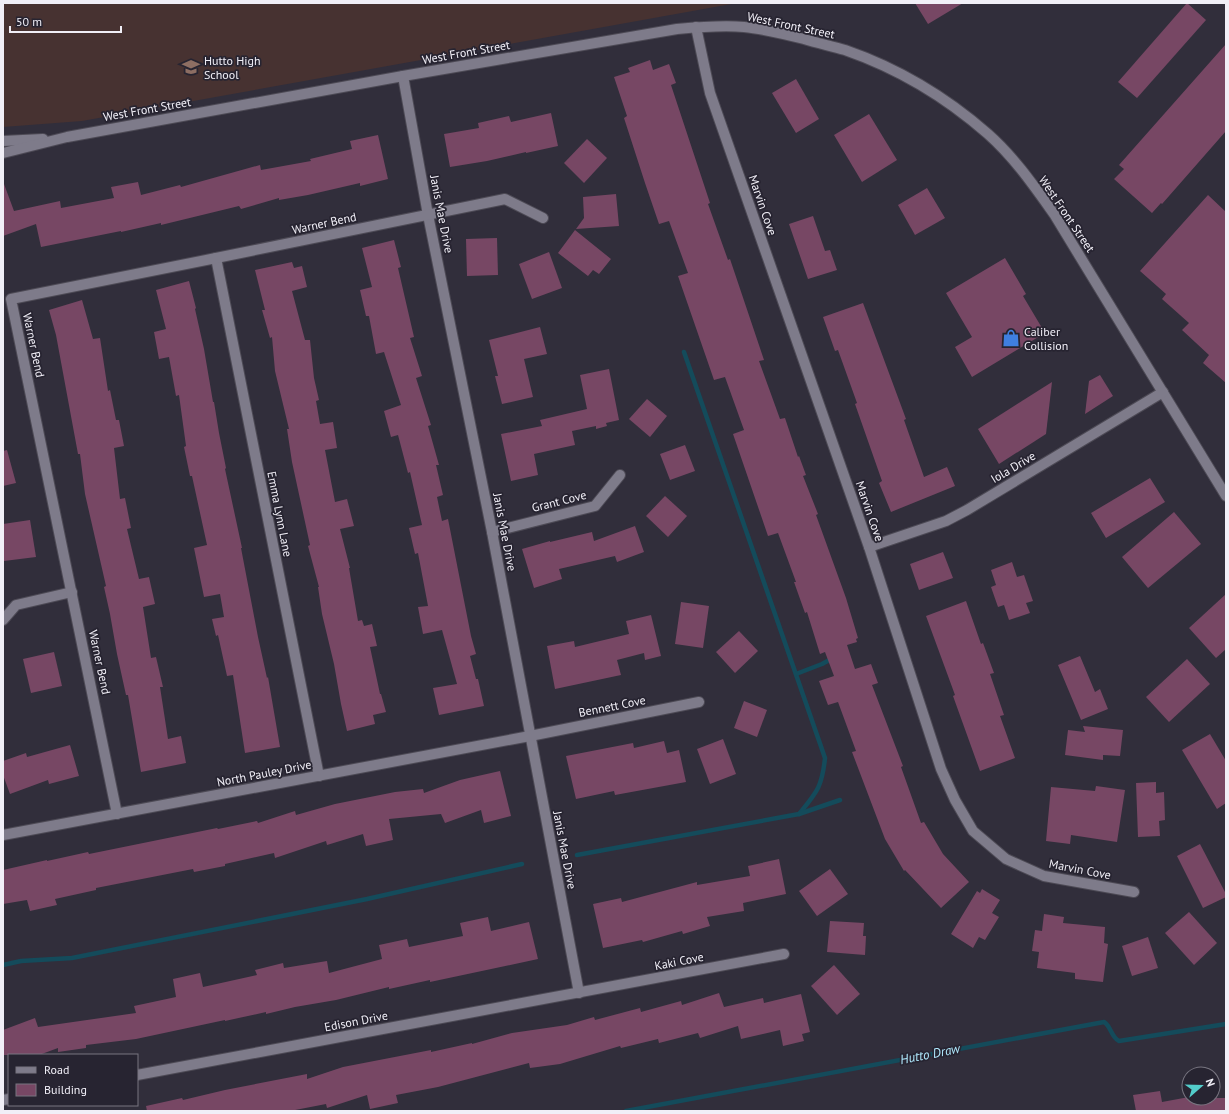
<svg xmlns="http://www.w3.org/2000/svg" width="1229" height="1114" font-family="'PT Sans',sans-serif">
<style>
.education{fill:#473231}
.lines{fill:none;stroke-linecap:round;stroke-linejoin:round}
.stream{stroke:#144b5b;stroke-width:4.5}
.building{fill:#774764}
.minor-casing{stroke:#4d4a55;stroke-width:12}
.minor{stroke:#7e7b8a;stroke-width:10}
.labels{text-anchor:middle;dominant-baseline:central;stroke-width:3.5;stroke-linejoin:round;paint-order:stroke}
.street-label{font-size:12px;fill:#f1eff7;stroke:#272431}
.poi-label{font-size:12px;fill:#f1eff7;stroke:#272431;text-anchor:start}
.water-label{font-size:13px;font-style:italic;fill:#b0e9fd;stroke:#272431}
</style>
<rect width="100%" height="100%" fill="#312e3b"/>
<polygon class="education" points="3,3 737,3 82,121 3,127"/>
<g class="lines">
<g class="stream">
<path d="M684,352L825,758C822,787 817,792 799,814"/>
<polyline points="796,674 822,664 833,658"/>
<polyline points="577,855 799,814 840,800"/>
<polyline points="3,965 21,961 72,958 367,899 522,864"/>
<path d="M626,1111L1104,1022C1111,1026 1111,1037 1119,1041L1226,1024"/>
</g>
</g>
<g class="building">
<polygon points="915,3 963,3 928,24"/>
<polygon points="1187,3 1206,20 1137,98 1118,82"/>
<polygon points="1226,44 1226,131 1162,204 1161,203 1152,213 1114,179 1124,169 1119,165"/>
<polygon points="650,60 653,70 669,64 676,83 671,85 710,203 708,204 728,260 730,259 764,360 759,361 780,419 785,418 798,457 799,456 806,475 803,476 818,514 816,515 846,598 858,638 856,639 857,642 847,645 855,669 871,664 878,683 872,685 903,766 901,767 921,823 924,822 943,854 969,882 941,908 905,870 904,871 885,839 852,752 856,751 838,702 828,705 819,681 834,676 825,652 820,654 807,612 805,613 794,582 796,582 778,533 768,536 733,434 744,430 725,377 714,380 678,276 688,273 669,221 659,224 645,183 624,118 627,116 614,77 630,72 628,68"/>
<polygon points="796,79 819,119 796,133 772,93"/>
<polygon points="551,113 558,146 526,153 526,152 487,161 450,167 444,134 479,128 478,123 509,116 511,122"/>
<polygon points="869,114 897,160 862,182 834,135"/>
<polygon points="378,135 388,179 360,186 360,183 308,195 279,200 279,198 241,209 239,206 161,225 161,223 121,232 121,231 41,247 36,224 3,236 3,184 4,184 14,211 60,201 61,208 114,198 111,187 138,182 141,195 180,185 181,187 260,165 261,170 311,161 310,159 352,149 350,141"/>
<polygon points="587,139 607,158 584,183 564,163"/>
<polygon points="927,188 945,218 915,235 898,205"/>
<polygon points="616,194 619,226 576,229 584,218 583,197"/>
<polygon points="1208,195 1226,212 1226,383 1203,363 1209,355 1182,330 1189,323 1162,299 1166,294 1140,271"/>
<polygon points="813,216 825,251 830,250 837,270 808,279 789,224"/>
<polygon points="575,230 611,259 599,274 593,270 588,276 558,253"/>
<polygon points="497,238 498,275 467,276 466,239"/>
<polygon points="394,240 401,267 398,268 414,337 410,338 422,376 416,378 431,425 428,426 439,465 436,465 443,495 437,497 442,521 448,519 471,636 476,654 470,656 476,679 478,679 484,706 439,715 433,688 457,684 442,630 423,634 418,607 428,606 418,553 415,554 409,528 422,525 410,472 408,473 398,435 391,437 384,411 401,405 384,352 376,354 369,316 366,316 360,290 372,287 362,248"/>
<polygon points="549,252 562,288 532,299 519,264"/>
<polygon points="1005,258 1026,294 1023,296 1045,333 972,377 955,347 972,337 946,293"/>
<polygon points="292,262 294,268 302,266 307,287 292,291 305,340 310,340 314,378 319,400 316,401 320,424 333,422 337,448 325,450 335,502 347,499 354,526 340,529 350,568 349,568 358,621 362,620 364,626 372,624 377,646 370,647 380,694 381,694 386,712 373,715 375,724 347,731 341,704 334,664 322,614 318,587 319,587 308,546 310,545 292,462 287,429 289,429 275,371 272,337 270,338 262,310 265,310 255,270"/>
<polygon points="189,281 196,308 195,309 204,349 213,402 214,402 219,433 226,468 225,469 242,548 241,548 258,637 267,678 268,677 280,747 245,753 233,675 227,676 218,635 216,636 212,619 224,617 220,594 204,597 194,548 207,545 192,476 190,476 184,447 186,446 179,395 176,396 169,357 159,359 154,332 166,329 156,290"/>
<polygon points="82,300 93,339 100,338 108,391 110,390 116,420 119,420 124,446 114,448 120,499 125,498 131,528 127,529 139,579 149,577 155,604 143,607 151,658 156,657 163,687 160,687 168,739 181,736 186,763 141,772 128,695 126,695 117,654 110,614 104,587 106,586 85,494 80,454 78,454 56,335 49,310"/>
<polygon points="863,303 906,419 904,420 924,477 947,467 955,486 891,512 879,483 882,481 855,404 857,403 838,350 835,351 823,317"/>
<polygon points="540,327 547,354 524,359 533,397 502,404 495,376 498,376 489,340"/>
<polygon points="609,369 619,420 606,423 607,426 596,429 596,426 572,431 575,445 534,454 538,475 511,481 501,434 542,426 540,420 587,409 580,375"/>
<polygon points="1100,375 1113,396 1085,414 1089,381"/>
<polygon points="1052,382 1046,434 999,464 978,429"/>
<polygon points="647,399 667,416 650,437 629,419"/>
<polygon points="685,445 695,471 670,480 660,454"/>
<polygon points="7,450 16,483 3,486 3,451"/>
<polygon points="1150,478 1165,502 1106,538 1091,513"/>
<polygon points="665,496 687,516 668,537 646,516"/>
<polygon points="1174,512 1201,544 1148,588 1122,557"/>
<polygon points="30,520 36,557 4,561 3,524"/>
<polygon points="635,526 644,552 617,562 615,556 559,569 562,579 534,588 522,549 550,541 550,542 592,532 594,541"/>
<polygon points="943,552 953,578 919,590 910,564"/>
<polygon points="1012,562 1017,577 1024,575 1033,601 1026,603 1030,613 1009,620 1004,605 998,607 991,587 996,585 991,570"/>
<polygon points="1226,594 1226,649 1216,658 1189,628"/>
<polygon points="966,601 981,644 983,643 994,673 990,674 1004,715 1000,716 1015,758 980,771 953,696 955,695 926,616"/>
<polygon points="681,602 709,606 703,648 675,644"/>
<polygon points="651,615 661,656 645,660 644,653 617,660 621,675 555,689 547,646 574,641 575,647 629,634 626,621"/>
<polygon points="739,631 758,651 735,673 716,652"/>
<polygon points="54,652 62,686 31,693 23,659"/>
<polygon points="1080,656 1095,692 1100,689 1108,709 1081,720 1058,665"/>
<polygon points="1187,659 1210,684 1169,722 1146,697"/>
<polygon points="744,701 767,710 757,737 734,728"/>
<polygon points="1083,726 1123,730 1120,756 1103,755 1103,760 1065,755 1068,730 1085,732"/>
<polygon points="1210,734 1226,761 1226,803 1217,809 1182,750"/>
<polygon points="723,739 736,774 710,784 697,749"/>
<polygon points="664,741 667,753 679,750 686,782 615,795 614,791 576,799 566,756 633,743 634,748"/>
<polygon points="70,745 79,776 49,784 48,780 10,794 3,775 3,761 26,753 27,757"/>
<polygon points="500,771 511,816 484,823 481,810 445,823 441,814 389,819 393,840 366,846 363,834 327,845 326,841 275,858 274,853 225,864 225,866 194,872 193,869 96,888 96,890 55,899 57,905 30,911 27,900 3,904 3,870 47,860 47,861 88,852 89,854 217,828 218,829 257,821 258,823 295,811 296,815 335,804 395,792 423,789 424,793 460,780"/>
<polygon points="1156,782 1156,793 1164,792 1165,820 1159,821 1160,836 1138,837 1136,783"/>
<polygon points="1096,786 1125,790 1117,842 1071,835 1070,844 1046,841 1051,787 1095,791"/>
<polygon points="1200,844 1226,894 1226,897 1203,908 1177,856"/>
<polygon points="779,859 786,894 743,903 744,911 707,917 710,926 683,934 682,931 643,942 642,940 603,948 593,904 621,898 622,902 697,882 697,885 750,876 748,866"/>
<polygon points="830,869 848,894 817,916 799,891"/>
<polygon points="982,889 1000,900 992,913 999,917 985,940 979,937 973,948 951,934 977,891 980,893"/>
<polygon points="1189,912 1217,943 1194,965 1165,933"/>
<polygon points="1044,914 1064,917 1063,923 1105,927 1104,943 1108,944 1103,982 1075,979 1075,973 1037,968 1039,952 1032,951 1035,930 1042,931"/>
<polygon points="488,917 491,931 529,922 538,959 430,982 430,980 389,989 389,987 336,1000 295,1007 266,1014 266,1012 225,1021 225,1020 136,1039 86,1045 86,1048 58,1052 58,1048 39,1055 3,1055 3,1030 35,1018 38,1027 136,1013 134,1006 176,997 173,979 200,973 203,987 257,975 255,970 283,963 284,968 327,961 329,973 382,959 379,945 407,939 409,947 463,936 460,923"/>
<polygon points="830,921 864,923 863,936 866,936 865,955 827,952"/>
<polygon points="1148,937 1158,968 1132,976 1122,946"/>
<polygon points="834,965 860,994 837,1015 811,986"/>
<polygon points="719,993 724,1007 763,998 764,1003 801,994 810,1032 802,1034 804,1041 783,1046 780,1030 741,1039 738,1026 700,1038 698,1033 659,1043 658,1039 621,1048 620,1046 560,1064 530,1068 529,1063 438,1087 396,1095 398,1103 370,1109 367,1095 327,1108 326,1104 290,1111 147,1111 146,1106 182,1098 183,1100 225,1090 307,1074 307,1079 343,1067 431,1050 431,1052 472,1043 472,1044 512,1033 567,1025 594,1017 595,1020 640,1008 641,1012 681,1001 682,1005"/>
<polygon points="1160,1091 1162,1102 1189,1097 1189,1098 1226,1098 1226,1111 1136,1111 1133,1095"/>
</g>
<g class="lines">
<g class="minor-casing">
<g id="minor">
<polyline points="696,27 710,93 869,547 941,769 955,800 973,831 1006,859 1044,876 1134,892"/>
<polyline points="403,76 428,215 492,532 579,993"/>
<polyline points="3,141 43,139"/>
<path d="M3,153L67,137L403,76L677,29C699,27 722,25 744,27C764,29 784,34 804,39C817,43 831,46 845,50C897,68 947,98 988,134C1014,157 1034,186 1054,214L1226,496"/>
<polyline points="216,258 319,776"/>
<polyline points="492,532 595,506 620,475"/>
<polyline points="869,547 946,521 967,510 1163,392"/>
<polyline points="3,620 16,605 72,592"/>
<polyline points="117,814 11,299 216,258 505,199 543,218"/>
<polyline points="3,835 530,736 699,702"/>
<polyline points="137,1075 784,954"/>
<polyline points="3,1100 9,1099"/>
</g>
</g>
<use href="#minor" class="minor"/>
</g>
<defs>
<g id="school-bare" transform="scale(1.38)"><path d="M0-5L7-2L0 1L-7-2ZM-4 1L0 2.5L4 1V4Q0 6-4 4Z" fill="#8d6e63" stroke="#272431" stroke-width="2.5" paint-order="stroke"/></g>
<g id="shop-bare" transform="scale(1.38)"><path d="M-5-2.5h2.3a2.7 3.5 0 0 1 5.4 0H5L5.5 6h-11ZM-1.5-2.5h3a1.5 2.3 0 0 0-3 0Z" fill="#3f7fe0" stroke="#272431" stroke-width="2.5" paint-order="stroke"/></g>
</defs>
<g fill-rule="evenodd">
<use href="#school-bare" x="191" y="67"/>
<use href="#shop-bare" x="1011" y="338"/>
</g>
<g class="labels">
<g class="street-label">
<text transform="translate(791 25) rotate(12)">West Front Street</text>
<text transform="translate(466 52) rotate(-10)">West Front Street</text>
<text transform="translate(147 109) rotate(-10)">West Front Street</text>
<text transform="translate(763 205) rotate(71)">Marvin Cove</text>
<text transform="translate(442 214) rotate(79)">Janis Mae Drive</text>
<text transform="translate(1067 214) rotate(56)">West Front Street</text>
<text transform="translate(324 223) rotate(-12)">Warner Bend</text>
<text transform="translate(34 345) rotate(78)">Warner Bend</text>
<text transform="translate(1013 467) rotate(-31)">Iola Drive</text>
<text transform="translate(559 501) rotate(-14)">Grant Cove</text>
<text transform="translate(870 511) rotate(71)">Marvin Cove</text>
<text transform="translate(280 514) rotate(79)">Emma Lynn Lane</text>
<text transform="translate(505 532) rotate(79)">Janis Mae Drive</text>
<text transform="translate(100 662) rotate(78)">Warner Bend</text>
<text transform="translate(612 706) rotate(-11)">Bennett Cove</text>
<text transform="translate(264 773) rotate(-11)">North Pauley Drive</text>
<text transform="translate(565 850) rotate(79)">Janis Mae Drive</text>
<text transform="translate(1080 869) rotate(11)">Marvin Cove</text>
<text transform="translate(679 961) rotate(-11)">Kaki Cove</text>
<text transform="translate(356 1021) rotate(-11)">Edison Drive</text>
</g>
<g class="poi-label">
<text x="204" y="60">Hutto High<tspan x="204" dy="14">School</tspan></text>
<text x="1024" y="331">Caliber<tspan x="1024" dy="14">Collision</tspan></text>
</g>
<g class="water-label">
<text transform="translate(930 1054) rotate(-11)">Hutto Draw</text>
</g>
</g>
<rect width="1229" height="1114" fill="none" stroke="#f1eff7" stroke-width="8"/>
<rect x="8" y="1054" width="130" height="52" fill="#272431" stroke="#787580"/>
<rect x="16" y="1067" width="20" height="6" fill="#7e7b8a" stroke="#787580"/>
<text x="44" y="1074" font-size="12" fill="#f1eff7">Road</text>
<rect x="16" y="1084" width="20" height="12" fill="#774764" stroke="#787580"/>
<text x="44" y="1094" font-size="12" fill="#f1eff7">Building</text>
<g transform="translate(1201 1086) rotate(70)"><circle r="19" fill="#272431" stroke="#787580"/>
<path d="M0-3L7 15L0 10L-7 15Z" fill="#53cdcb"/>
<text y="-6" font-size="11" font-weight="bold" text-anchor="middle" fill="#f1eff7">N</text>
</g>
<path d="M10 26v6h111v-6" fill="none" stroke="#f1eff7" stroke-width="2"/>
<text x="16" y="26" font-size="12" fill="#f1eff7" stroke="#272431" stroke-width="3" paint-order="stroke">50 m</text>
</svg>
